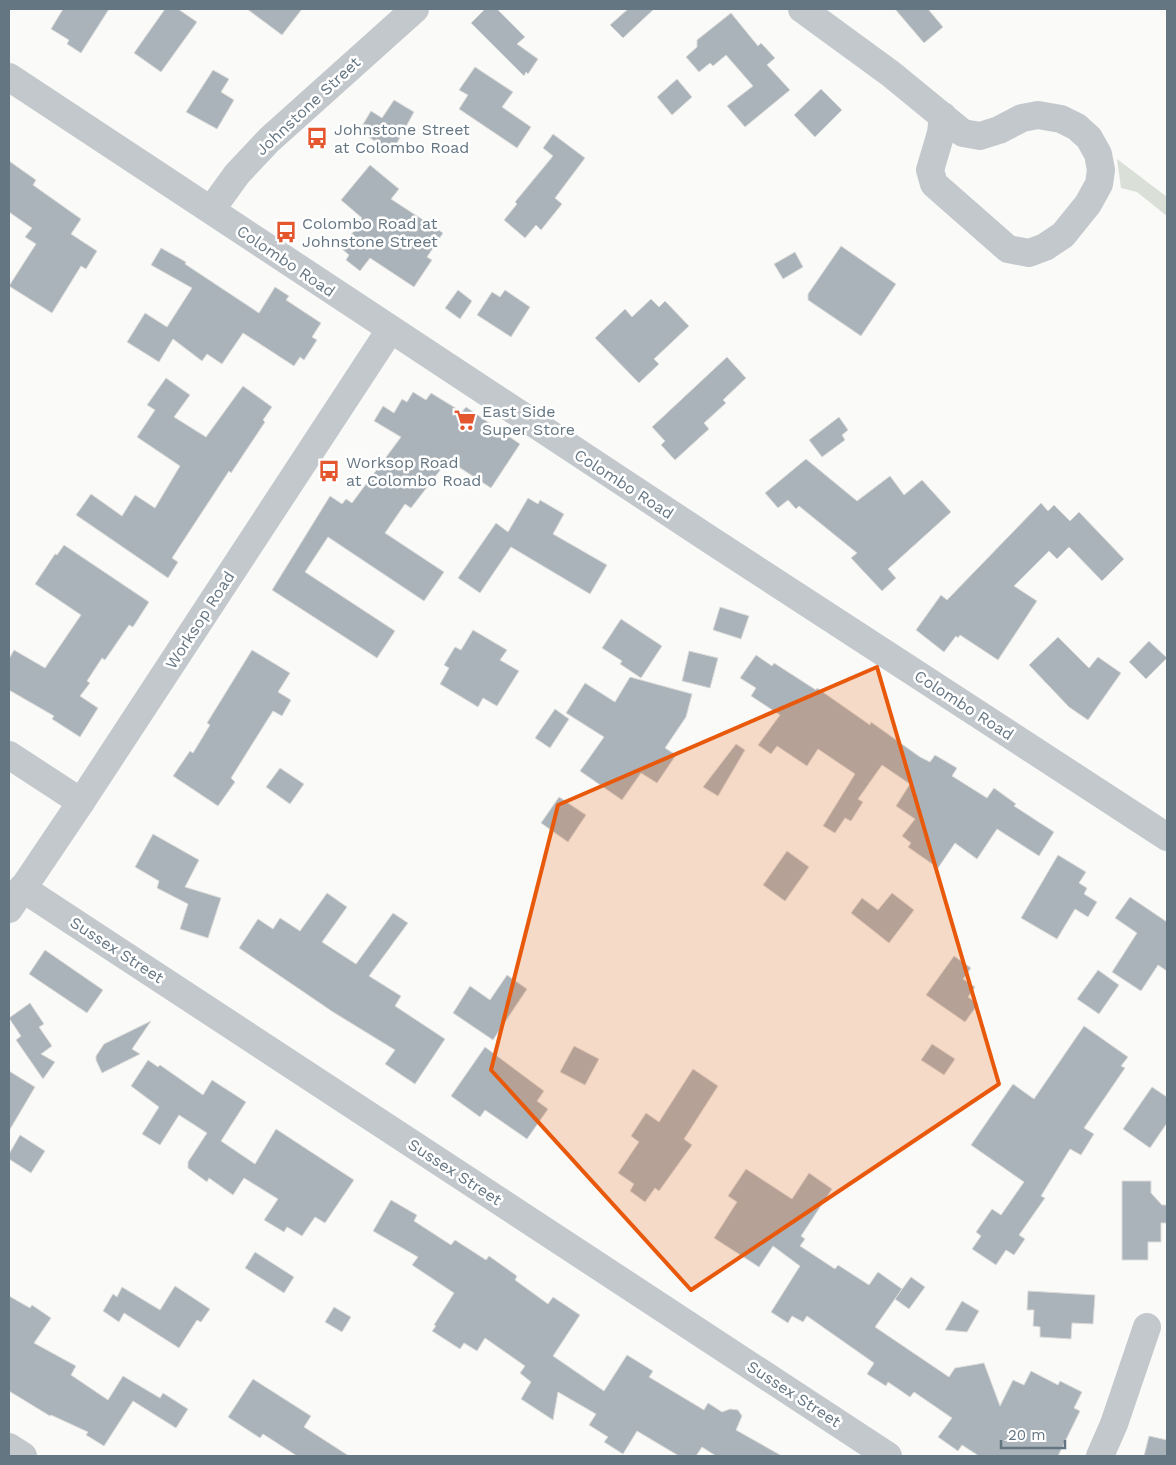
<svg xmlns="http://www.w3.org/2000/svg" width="1176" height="1465" font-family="'Work Sans',sans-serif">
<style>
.green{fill:#dadfd7}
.building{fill:#aab3b9;stroke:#dcdcda}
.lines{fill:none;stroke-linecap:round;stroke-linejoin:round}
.minor{stroke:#c3c8cc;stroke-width:28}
.marked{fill:#e8590c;fill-opacity:0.2;stroke:#e8590c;stroke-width:4;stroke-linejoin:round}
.labels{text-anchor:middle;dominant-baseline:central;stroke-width:5;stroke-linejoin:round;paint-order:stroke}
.street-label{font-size:16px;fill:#657683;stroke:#fff}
.poi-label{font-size:16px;fill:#657683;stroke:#fff;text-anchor:start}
</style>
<rect width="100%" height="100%" fill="#fafaf8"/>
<polygon class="green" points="1117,159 1167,197 1167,216 1137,192 1121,188"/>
<g class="building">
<polygon points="63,9 109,9 81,53 67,44 69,40 51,29"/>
<polygon points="165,9 178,9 197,22 161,72 134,53"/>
<polygon points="247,9 302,9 282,35"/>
<polygon points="485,9 497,9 525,37 517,44 538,59 528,74 526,72 524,76 471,23"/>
<polygon points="628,9 654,9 623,38 610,25"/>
<polygon points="895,9 928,9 943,27 924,43"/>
<polygon points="731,13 758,46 761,43 775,58 767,65 790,90 745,127 727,106 753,86 726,55 713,66 710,63 699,72 686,57 697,47 697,40"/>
<polygon points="475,67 513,92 502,107 531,127 517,148 459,109 468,95 459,90"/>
<polygon points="213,70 229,79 221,92 234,100 217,129 186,112"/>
<polygon points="677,79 692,97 672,115 657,97"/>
<polygon points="821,89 842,110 815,137 794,115"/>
<polygon points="394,100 414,112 392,152 359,131 371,111 382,118"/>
<polygon points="553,134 585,158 555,198 562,204 541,230 536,225 525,238 504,220 517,204 515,202 553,156 543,148"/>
<polygon points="9,161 36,180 33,185 81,219 71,234 97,251 86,269 81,266 52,313 9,286 36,244 25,237 32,228 9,212"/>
<polygon points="370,165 399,189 391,199 443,233 427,257 432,260 414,287 370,258 360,271 346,260 349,255 341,248 360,223 358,222 362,218 341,200"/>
<polygon points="841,246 896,284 861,336 808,300 808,294"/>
<polygon points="161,248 186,262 185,264 259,313 275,287 289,296 286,300 321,323 312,337 317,340 304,360 300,357 294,366 243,333 222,364 207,354 202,361 173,339 159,362 127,342 145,313 167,327 192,288 151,265"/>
<polygon points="795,252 803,267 783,279 774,264"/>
<polygon points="458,290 472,301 460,319 445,308"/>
<polygon points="505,290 530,307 511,337 477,315 492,292 500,297"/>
<polygon points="651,299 659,307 665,301 689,326 654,359 659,364 639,383 595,338 625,309 632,317"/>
<polygon points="727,357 746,378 723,400 726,403 704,423 709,429 675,460 661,445 665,441 652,427"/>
<polygon points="166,378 190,395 174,417 206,437 243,386 272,407 263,420 265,422 231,473 229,471 172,558 178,562 168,578 76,515 91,494 122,516 135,495 155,508 180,466 137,437 155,410 147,405"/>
<polygon points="413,392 426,400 431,393 462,412 466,407 520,444 491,488 448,460 411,508 405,504 385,533 444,572 424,601 328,537 305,572 395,631 377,658 272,590 330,496 342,504 346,499 352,503 401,437 374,421 383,406 394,413 402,399 407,402"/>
<polygon points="839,417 848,430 842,435 845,440 822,457 809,440"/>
<polygon points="806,459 857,501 890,476 904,495 922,480 951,512 888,569 896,578 882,591 851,558 857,553 799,506 796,509 788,500 778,508 765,493"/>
<polygon points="528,498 538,504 540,500 564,514 553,534 607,565 590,594 511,547 480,593 458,578 496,523 508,532"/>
<polygon points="1041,503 1048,511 1054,505 1070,521 1079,512 1124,559 1102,581 1069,547 1057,559 1049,551 1014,586 1037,601 998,660 960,635 958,638 956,636 944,652 916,630 941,595 947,600"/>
<polygon points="64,545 149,602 133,627 129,625 105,660 102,658 87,681 90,683 80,696 98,708 80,737 52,719 54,716 9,690 9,659 14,650 45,668 81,615 35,584 55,554 57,555"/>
<polygon points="720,607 749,616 741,639 713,630"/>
<polygon points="621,619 662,646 641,678 620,664 622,661 602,648"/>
<polygon points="473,630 507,650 500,660 519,671 497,706 483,698 478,707 440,684 449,668 444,665 455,647 461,650"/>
<polygon points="1058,637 1089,668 1098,657 1121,673 1088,720 1069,707 1029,665"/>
<polygon points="1149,641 1167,658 1146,679 1129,662"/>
<polygon points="252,650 290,673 278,692 291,700 282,716 273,711 231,778 235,782 218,806 173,776 190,751 193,753 210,725 207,723"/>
<polygon points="689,651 718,658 710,688 682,681"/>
<polygon points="756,655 772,666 774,663 816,690 817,688 870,725 871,722 920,757 930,762 935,755 957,768 952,776 987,798 994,788 1016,804 1014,806 1054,832 1039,856 997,829 977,859 955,843 938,868 908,847 911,843 902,836 915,819 896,806 910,784 882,765 858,799 863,802 851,821 845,818 835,833 823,826 855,774 818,749 807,766 777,746 771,754 758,745 780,715 751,696 756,688 740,678"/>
<polygon points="630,677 692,694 686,717 665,748 676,755 657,783 641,773 622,800 580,771 604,737 566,713 585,683 615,702"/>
<polygon points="555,709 569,719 550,748 535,738"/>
<polygon points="736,744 745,750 718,796 703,787"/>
<polygon points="280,768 304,784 290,804 266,787"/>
<polygon points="559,797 586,815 568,842 541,823"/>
<polygon points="153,834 199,860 185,887 221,898 208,938 180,929 188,904 157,888 159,881 135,867"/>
<polygon points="787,851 809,867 785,901 763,885"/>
<polygon points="1058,855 1086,872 1079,883 1087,888 1084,894 1097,902 1088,917 1075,909 1057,939 1021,918"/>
<polygon points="327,893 347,907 322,942 356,964 393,913 408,923 369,976 401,996 395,1006 445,1039 415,1084 385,1064 395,1050 333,1012 239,948 258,919 273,929 280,918 300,931"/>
<polygon points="892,893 914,910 889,943 851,913 862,898 878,910"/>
<polygon points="1130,897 1167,922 1167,971 1158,965 1141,991 1112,972 1137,933 1115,918"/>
<polygon points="45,950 103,990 87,1013 29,974"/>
<polygon points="954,956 971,968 963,979 975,987 968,997 978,1004 965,1022 926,995"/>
<polygon points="1098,970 1119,985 1099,1014 1077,999"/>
<polygon points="507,975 527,989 493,1040 453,1013 470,986 490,1000"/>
<polygon points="30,1003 44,1024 39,1027 52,1046 41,1054 55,1062 43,1079 16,1040 21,1036 9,1018"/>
<polygon points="151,1021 132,1049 140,1054 102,1073 96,1060 96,1056 104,1044"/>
<polygon points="1084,1026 1128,1057 1121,1066 1125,1068 1084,1128 1094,1134 1081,1155 1070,1149 1041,1196 1045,1198 1019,1235 1025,1239 1014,1255 1006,1250 996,1265 972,1249 981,1236 976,1232 992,1209 1001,1215 1024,1182 971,1145 1013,1084 1034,1099"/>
<polygon points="932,1044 955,1059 944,1075 921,1060"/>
<polygon points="574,1046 599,1059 585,1085 560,1072"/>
<polygon points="485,1047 544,1091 537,1101 548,1109 527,1139 485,1110 480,1117 451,1096"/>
<polygon points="148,1060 158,1067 160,1065 203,1095 212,1080 246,1102 221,1141 255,1164 276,1129 354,1180 325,1223 315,1217 302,1236 287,1227 284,1232 264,1220 278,1199 244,1178 233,1195 209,1178 207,1182 188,1168 188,1162 207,1133 179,1115 160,1145 142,1134 159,1107 131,1086"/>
<polygon points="693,1069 718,1086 684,1139 692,1145 659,1191 655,1188 645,1202 630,1191 634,1184 618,1173 639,1142 631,1136 646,1113 659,1122"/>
<polygon points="9,1071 35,1087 9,1131"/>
<polygon points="1152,1087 1167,1097 1167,1123 1150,1148 1123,1129"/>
<polygon points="20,1135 45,1151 31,1173 9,1159 9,1154"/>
<polygon points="746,1169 792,1199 809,1173 832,1189 801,1236 805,1239 800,1246 835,1269 838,1265 869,1285 878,1272 902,1289 875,1327 949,1377 955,1368 984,1363 1000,1406 1013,1380 1024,1385 1031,1371 1058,1385 1060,1381 1082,1392 1074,1408 1080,1411 1058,1456 979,1456 962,1445 958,1451 938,1437 952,1418 914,1392 910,1397 888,1382 886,1386 867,1374 874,1363 807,1316 803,1322 792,1316 788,1323 771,1312 800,1266 773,1246 759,1267 714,1238 737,1202 728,1196"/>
<polygon points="1122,1181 1151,1181 1151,1193 1162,1205 1167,1205 1167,1223 1161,1223 1161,1242 1148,1242 1148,1260 1122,1260"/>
<polygon points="391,1200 417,1215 414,1221 451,1245 455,1240 486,1260 489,1256 517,1276 515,1280 548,1304 553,1297 580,1315 553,1356 604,1391 627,1355 653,1371 649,1377 704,1410 708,1403 722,1412 730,1409 738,1410 742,1416 736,1430 782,1456 716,1456 702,1447 696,1456 679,1456 637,1431 623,1454 604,1442 608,1437 589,1425 596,1414 558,1392 553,1420 521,1399 531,1382 520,1373 525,1366 485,1338 477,1351 464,1343 460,1349 432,1331 436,1326 434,1325 454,1293 412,1265 418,1257 373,1231"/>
<polygon points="255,1252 294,1277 284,1293 245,1268"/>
<polygon points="911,1277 925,1287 909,1309 895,1299"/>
<polygon points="175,1286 210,1309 201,1322 197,1320 179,1348 124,1313 119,1322 103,1311 113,1294 117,1297 122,1287 160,1310"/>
<polygon points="1028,1291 1095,1295 1093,1324 1072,1323 1071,1339 1040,1337 1040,1327 1033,1326 1034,1310 1027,1310"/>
<polygon points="9,1296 30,1308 32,1305 51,1318 34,1343 76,1366 71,1375 108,1400 123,1376 160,1398 163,1393 188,1409 176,1428 133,1401 104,1446 86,1435 88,1432 51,1415 50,1416 9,1391"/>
<polygon points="962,1301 979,1311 967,1332 945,1330"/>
<polygon points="334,1307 351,1317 342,1332 325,1322"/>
<polygon points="253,1379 311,1416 304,1427 349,1456 297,1456 263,1434 260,1438 228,1417"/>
<polygon points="1149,1436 1167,1440 1167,1456 1144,1456"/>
</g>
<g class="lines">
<g class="minor">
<polyline points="802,9 891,74 963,133 980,136 999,130 1022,118 1038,115 1061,119 1077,127 1089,138 1098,154 1101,170 1099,184 1088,204 1063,235 1045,247 1029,253 1008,249 934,184 930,170 941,133 943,116"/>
<polyline points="9,77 709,539 1167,837"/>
<polyline points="211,210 237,174 269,140 415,9"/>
<polyline points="9,755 81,802"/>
<polyline points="22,888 888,1456"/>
<polyline points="9,909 81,802 390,330"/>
<polyline points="9,1447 23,1456"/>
<polyline points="1100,1456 1114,1424 1147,1327"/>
</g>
</g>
<path class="marked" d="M877,667L999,1084L691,1290L491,1070L558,805Z"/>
<defs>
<g id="bus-bare" transform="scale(1.725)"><path d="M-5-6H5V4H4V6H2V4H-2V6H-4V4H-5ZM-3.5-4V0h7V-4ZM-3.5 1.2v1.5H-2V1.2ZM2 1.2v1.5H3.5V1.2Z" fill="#e4572e" stroke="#fff" stroke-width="2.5" paint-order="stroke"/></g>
<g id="supermarket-bare" transform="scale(1.725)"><path d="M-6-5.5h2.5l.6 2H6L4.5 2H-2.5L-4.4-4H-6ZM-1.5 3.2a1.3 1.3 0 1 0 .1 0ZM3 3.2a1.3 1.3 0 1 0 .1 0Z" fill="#e4572e" stroke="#fff" stroke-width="2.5" paint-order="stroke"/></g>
</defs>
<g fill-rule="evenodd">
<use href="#bus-bare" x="317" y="138"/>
<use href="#bus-bare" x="286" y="232"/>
<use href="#supermarket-bare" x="465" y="420"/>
<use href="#bus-bare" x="329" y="471"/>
</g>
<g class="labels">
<g class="street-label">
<text transform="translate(308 106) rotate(-43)">Johnstone Street</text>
<text transform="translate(286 261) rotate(34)">Colombo Road</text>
<text transform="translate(624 484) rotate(33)">Colombo Road</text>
<text transform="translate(200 620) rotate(-57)">Worksop Road</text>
<text transform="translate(964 705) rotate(33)">Colombo Road</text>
<text transform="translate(117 950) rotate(33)">Sussex Street</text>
<text transform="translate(455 1172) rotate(33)">Sussex Street</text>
<text transform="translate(794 1394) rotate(33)">Sussex Street</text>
</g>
<g class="poi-label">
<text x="334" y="129">Johnstone Street<tspan x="334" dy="18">at Colombo Road</tspan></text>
<text x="302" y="223">Colombo Road at<tspan x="302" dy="18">Johnstone Street</tspan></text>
<text x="482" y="411">East Side<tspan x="482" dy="18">Super Store</tspan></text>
<text x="346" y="462">Worksop Road<tspan x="346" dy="18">at Colombo Road</tspan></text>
</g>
</g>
<rect width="1176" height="1465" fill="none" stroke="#657683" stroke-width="20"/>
<path d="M1001 1440v8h64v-8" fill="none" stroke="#657683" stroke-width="2.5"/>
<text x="1008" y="1440" font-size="15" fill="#657683" stroke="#ffffff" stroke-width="4" paint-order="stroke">20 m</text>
</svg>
